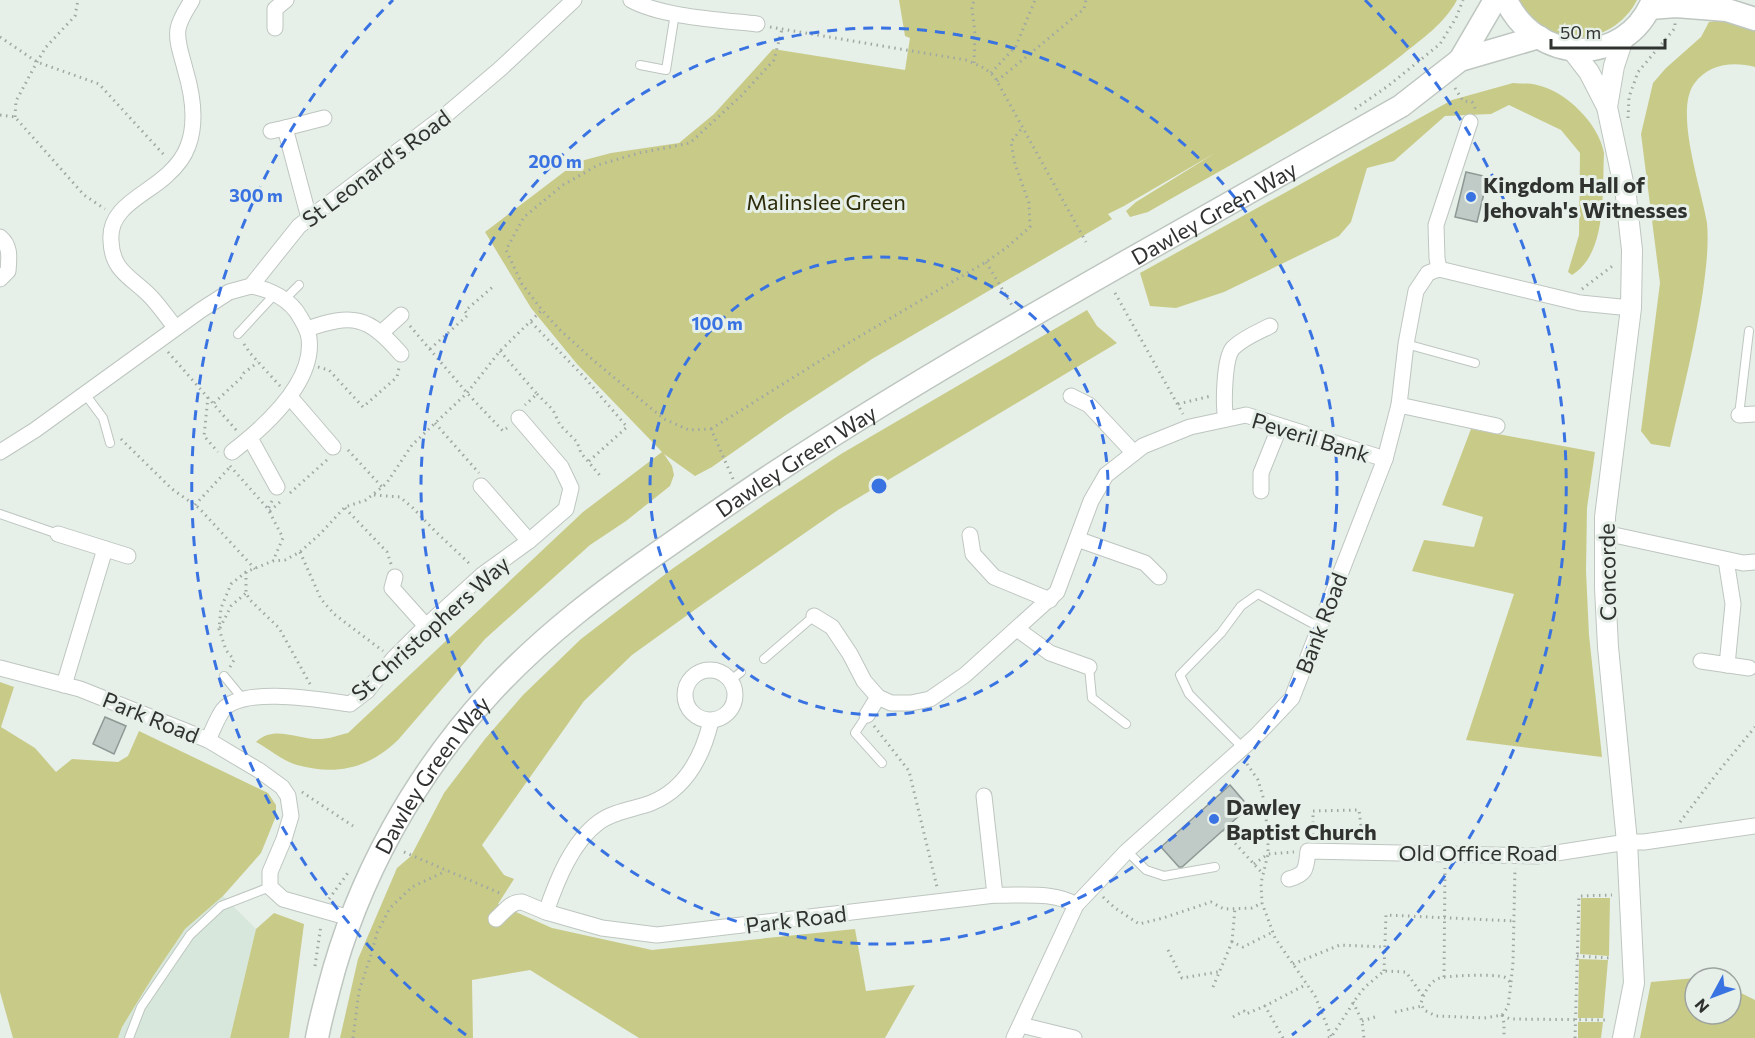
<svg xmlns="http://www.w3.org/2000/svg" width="1755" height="1038" font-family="Commissioner,sans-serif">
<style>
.built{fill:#d7e7db}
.green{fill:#c8cb88}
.building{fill:#c0cac7;stroke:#8e9894;stroke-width:1.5}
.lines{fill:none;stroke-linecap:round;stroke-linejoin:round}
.service-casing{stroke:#bec6c0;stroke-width:10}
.minor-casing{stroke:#bec6c0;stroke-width:17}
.tertiary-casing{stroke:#bec6c0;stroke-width:22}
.secondary-casing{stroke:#bec6c0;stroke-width:25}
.path{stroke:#a1a8a3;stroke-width:3;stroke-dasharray:1.5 4.5;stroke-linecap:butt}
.service{stroke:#fff;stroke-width:8}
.minor{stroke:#fff;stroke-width:15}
.tertiary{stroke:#fff;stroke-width:20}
.secondary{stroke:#fff;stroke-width:22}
.ring{fill:none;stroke:#3973e2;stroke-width:3;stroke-dasharray:10 8}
.poi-dot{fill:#3973e2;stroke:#e7efe9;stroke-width:2}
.labels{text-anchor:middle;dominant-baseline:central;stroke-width:6;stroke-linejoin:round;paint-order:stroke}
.street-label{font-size:22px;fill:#2f322f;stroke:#e7efe9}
.poi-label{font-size:22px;font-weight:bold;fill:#2f322f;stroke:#e7efe9;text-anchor:start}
.park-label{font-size:22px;fill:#2c2c0a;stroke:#e7efe9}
.centre{fill:#3973e2;stroke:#e7efe9;stroke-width:3}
.ring-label{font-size:18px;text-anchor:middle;font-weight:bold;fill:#3973e2;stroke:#e7efe9;stroke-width:6;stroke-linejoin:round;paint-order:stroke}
</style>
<rect width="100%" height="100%" fill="#e7efe9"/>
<polygon class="built" points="223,896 256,929 230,1038 118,1038 122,1027 154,975 185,929"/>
<g class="green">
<path d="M899,0H1457C1444,24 1423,38 1402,55C1324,116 1234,162 1148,212L1130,217L1126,211L1136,202L1215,153L1124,206L1108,214L1112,219L872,359L786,415L712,467L695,476L664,454L672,466L674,475L670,486L626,521L590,545L485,639L398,740C369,768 337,776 297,765C283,761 269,749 256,742C274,724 298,740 320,739C329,739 339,735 348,733L583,512L662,452L577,364L531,308L485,232L577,162L611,153L679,143L714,114L773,49L905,70L910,38L905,36Z"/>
<path d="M1516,0H1637C1621,32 1582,47 1550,32C1546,30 1541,28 1537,25C1529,18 1523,8 1516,0Z"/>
<path d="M1720,20L1755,31V67C1733,61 1708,64 1694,84C1674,112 1702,190 1707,223C1709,246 1706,268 1703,291C1695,344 1682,395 1670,447L1651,444L1641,431L1660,283L1641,134L1653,83L1666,68L1701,37L1709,22Z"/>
<path d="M1513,83C1521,84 1530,83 1537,85C1566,91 1599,124 1604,153C1602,189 1608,253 1572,275L1568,272L1579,235L1580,153L1561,130L1509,105L1491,114L1445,116L1394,161L1367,168L1351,222L1339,236L1224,292L1176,308L1150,306L1140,273L1452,100Z"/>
<polygon points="1087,310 1097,326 1117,343 838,510 700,606 632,655 584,701 482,845 504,875 514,879 498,904 552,928 652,950 855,929 866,991 915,985 885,1038 639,1038 530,970 472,980 473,1038 340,1038 358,959 397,868 411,856 444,793 485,739 523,695 581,639 672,569 770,501 841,454"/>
<polygon points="1471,429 1595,452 1587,508 1586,571 1589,635 1602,757 1466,740 1514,594 1412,571 1424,540 1474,547 1483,517 1442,505"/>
<polygon points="0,682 14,687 1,727 35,748 56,772 72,759 118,762 128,756 139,731 268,793 276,805 276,816 261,853 223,896 185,929 154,975 122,1027 118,1038 13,1038 0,992"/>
<polygon points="1581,898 1610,898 1609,956 1580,954"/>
<polygon points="274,913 304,924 289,1038 230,1038 256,929"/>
<polygon points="1579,959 1608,960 1603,1018 1578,1018"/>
<polygon points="1706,977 1709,978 1695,978 1695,1014 1731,1014 1731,988 1755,1000 1755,1038 1640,1038 1651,982"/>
<polygon points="1578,1022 1603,1022 1601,1038 1578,1038"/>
</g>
<g class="building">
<polygon points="1466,172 1488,177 1477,222 1455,217"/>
<polygon points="105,717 126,726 114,754 93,744"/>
<polygon points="1230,785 1249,807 1182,867 1179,867 1161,847"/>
</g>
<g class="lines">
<g class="service-casing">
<g id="service">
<polyline points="640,65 666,70 675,13"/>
<polyline points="284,300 299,285"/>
<polyline points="238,334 275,294"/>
<polyline points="1406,344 1475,363"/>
<polyline points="85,394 103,418 110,443"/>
<polyline points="1739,415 1749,331"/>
<polyline points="0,514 58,534"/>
<polyline points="764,659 814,616"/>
<polyline points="1089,667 1092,698 1126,724"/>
<polyline points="224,676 243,699"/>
<polyline points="731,680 741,672"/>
<polyline points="867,715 855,733 882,763"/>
<polyline points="1243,748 1189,694 1180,675 1221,633 1241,606 1258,594 1319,627"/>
<polyline points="1127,851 1146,870 1164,876 1215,867"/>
<polyline points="129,1038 141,1007 190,935 221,906 270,887"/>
</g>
</g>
<g class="minor-casing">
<g id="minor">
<path d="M631,0C662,17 721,20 757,24"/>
<polyline points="275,28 275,9 286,0"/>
<polyline points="271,131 285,128"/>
<polyline points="309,218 285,128 324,118"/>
<path d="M0,237C11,246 9,258 8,271L0,279"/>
<polyline points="1439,269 1437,258 1436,225 1470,122"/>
<path d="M175,327C166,316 159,305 149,295C131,277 112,271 111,241C108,207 146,195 167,175C176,167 184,157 188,146C197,122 192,92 185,69C182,56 176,42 178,29C180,18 187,9 192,0"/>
<path d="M307,329C353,313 368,316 401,354"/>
<polyline points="381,333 401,315"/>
<polyline points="1071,396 1089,405 1134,453"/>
<polyline points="290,397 333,447"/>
<polyline points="1399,405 1497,426"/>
<polyline points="1739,415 1755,414"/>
<path d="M1226,419C1223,405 1224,358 1233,348C1243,338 1258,332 1270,326"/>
<polyline points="250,438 277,487"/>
<polyline points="0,452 35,430 201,310 229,292 251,286 299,226 447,114 500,69 574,0"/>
<path d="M232,452C263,428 315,383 309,338C308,330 304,324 300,317C291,300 270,289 251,286"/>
<polyline points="481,486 529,541"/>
<polyline points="1261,491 1261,473 1280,426"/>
<polyline points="1605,533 1743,563 1755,562"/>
<polyline points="58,534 128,556"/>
<polyline points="970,535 973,554 994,577 1050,600"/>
<polyline points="1077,539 1145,563 1159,577"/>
<polyline points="1726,560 1733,604 1727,665"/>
<polyline points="395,577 392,588 426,626"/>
<polyline points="814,616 832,627 850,654 864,681 878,697 891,703 911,703 930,699 965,675 1057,592 1091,501 1106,475 1143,446 1190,427 1246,415 1385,459"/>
<polyline points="1017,629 1050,653 1089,667"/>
<polyline points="1701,661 1749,668"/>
<polyline points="0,668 80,689 208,740 260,771 282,787 288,796 291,816 284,839 270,872 270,887 283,899 350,918"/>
<circle cx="710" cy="695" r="25"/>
<polyline points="64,685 105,549"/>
<polyline points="867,715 878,697"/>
<path d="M208,740C213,730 217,718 223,710C243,686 321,700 350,704L367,691L394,658L426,626L482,575L529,541L566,509L571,488L561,467L519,418"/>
<polyline points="984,796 995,895"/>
<path d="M1289,879C1307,874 1306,868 1308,851L1537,856L1627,842H1644L1755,826"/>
<path d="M546,912C557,880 572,842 599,822C614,811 635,809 651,803C686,789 703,755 711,721"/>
<path d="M496,919C504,912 511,901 522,902L546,912L602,928L657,935L995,895C1021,896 1054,891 1076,905"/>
<polyline points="1021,1025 1074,1038"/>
<polyline points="1014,1038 1076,905 1127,851 1257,735 1292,698 1385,459 1399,405 1406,344 1416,291 1428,273 1439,269 1580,303 1631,308"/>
</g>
</g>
<g class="tertiary-casing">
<g id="tertiary">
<polyline points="1572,50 1589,72 1607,107 1626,196 1632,250 1631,308 1605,517 1605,588 1608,647 1627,842 1634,983 1623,1038"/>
<polyline points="1607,107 1614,66 1623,39"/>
</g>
</g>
<g class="secondary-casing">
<g id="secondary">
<path d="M1506,0C1536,64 1625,69 1653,0"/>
<polyline points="1650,8 1676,6 1727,10 1755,19"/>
<polyline points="1460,60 1495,0"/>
<path id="s1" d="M317,1038C320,1021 325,1004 329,988C357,879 415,774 492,691C546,633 604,590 669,545C706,519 742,494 779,470C889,398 1003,332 1117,267C1212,213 1306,160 1401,106L1460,60L1539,37"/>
</g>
</g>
<g class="path">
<path d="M770,27L966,60C978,65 990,69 997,81L1086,242"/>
<polyline points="0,37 37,62 99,84 165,156"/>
<polyline points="974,63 975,34 972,8 974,0"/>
<polyline points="991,73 1016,46 1035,0"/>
<polyline points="997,81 1084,9 1086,0"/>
<polyline points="1455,88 1463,101 1472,102 1476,110"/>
<polyline points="1355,109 1388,86 1440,44 1456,18 1463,0"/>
<polyline points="0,115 15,117 84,195 105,209"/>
<polyline points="15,117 16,101 37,62 46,47 75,16 78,0"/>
<polyline points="1628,118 1629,97 1638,72 1675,28 1675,23"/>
<polyline points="986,262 1013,307"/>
<polyline points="1582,289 1615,264"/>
<polyline points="1115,293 1183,414"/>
<polyline points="531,322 586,379 627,427 588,462"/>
<polyline points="410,326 467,393 503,431 507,428"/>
<polyline points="244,344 250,353 280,386"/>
<polyline points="430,349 468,315 465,311 495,285"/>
<polyline points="500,351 537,394 525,405"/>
<polyline points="168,352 237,431"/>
<polyline points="318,367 329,370 363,407 397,377 399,368"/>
<polyline points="537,394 553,410 560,425 577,442 581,453 602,478"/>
<polyline points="208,397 204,436 218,452"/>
<polyline points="214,403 242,377 244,373 258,362"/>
<polyline points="1178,404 1211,396"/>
<polyline points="435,423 479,473"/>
<polyline points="711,429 850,342 986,262 1006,248 1030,227 1029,203 1015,164 1011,142 1022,128"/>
<polyline points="121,439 172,489 199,508 255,569"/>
<polyline points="348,450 382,487"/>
<polyline points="230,466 270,511 281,501"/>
<polyline points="733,479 711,429 689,430 664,419 593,360 559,329 542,310 522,284 506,250 524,217 563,185 598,165 639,153 690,143 742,95 774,60 782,29"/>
<polyline points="290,493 328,459"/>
<polyline points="374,495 400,497 413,508 435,531 472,566"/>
<polyline points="272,501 268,509 283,538 273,561"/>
<polyline points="195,505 230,467"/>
<polyline points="345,508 387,552 391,564"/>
<polyline points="300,552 321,599 334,614 383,651"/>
<polyline points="246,572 246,593 250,600 279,628 310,684"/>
<polyline points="220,628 231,606 246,593"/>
<polyline points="230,667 234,660 226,650 219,629 221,608 231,584 246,572 273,561 285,560 300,552 321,533 345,507 366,500 386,484 412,445 467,393 500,351 542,310"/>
<polyline points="874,726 909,771 937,887"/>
<polyline points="1247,764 1258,780 1264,800 1268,836 1268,854 1261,883 1262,903 1275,938 1315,996 1332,1038"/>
<polyline points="302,792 353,826"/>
<polyline points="1680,822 1718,772 1755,727"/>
<polyline points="1223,830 1263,874"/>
<polyline points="1313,835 1313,811 1359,810 1362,834"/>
<polyline points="404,852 502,894"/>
<polyline points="1254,864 1268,854 1294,852"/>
<polyline points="1103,897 1115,908 1139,924 1163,918 1211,902 1224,909 1252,908 1262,903"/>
<polyline points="329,899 350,870"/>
<polyline points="1232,942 1235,908"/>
<polyline points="1168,950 1182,978 1218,972"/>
<polyline points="1577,956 1610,958"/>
<polyline points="1293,964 1340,945 1385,947"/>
<polyline points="315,966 321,925"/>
<polyline points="1384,971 1386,915 1514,921"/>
<polyline points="1444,977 1445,868"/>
<polyline points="1511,982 1513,963 1515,868"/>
<polyline points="1213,987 1232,942 1243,947 1273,932"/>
<polyline points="1353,1002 1362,1021 1364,1038"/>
<polyline points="1395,1012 1422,1006"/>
<path d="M1502,1015L1508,1007L1511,983C1509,981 1507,978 1504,977C1495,974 1445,975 1437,979C1428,984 1424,994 1421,1003L1424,1010L1436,1016L1484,1018L1502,1015L1510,1019L1605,1020"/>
<polyline points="1502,1015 1504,1023 1504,1037"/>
<polyline points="1233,1017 1244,1011 1246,1014 1265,1006"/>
<polyline points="1362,1021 1375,1017"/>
<polyline points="353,1038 359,991 371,955 377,933 390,908 412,887 446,871"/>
<polyline points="1283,1038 1265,1006 1307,984"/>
<polyline points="1328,1038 1332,1036 1357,997 1365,987 1384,971 1406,972 1423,996"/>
<polyline points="1575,1038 1579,896 1612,895"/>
</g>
<use href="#service" class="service"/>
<use href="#minor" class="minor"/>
<use href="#tertiary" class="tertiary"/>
<use href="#secondary" class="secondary"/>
</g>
<g class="ring">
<circle cx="879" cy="486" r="229"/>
<circle cx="879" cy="486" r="458"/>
<path d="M466 1035A687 687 0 0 1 393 0M1365 0A687 687 0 0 1 1292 1035"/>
</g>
<g class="poi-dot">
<circle cx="1471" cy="197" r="6"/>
<circle cx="1214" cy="819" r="6"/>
</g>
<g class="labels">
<g class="street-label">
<text transform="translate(376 168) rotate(-37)">St Leonard's Road</text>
<text stroke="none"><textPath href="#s1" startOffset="1262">Dawley Green Way</textPath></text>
<text transform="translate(1311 437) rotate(17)">Peveril Bank</text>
<text stroke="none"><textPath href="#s1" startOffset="776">Dawley Green Way</textPath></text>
<text transform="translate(1607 572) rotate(-91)">Concorde</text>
<text transform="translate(1321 623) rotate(-69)">Bank Road</text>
<text transform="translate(430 628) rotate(-42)">St Christophers Way</text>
<text transform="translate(151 717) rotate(22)">Park Road</text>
<text stroke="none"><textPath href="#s1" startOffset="290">Dawley Green Way</textPath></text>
<text x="1478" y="852">Old Office Road</text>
<text transform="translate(796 919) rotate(-7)">Park Road</text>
</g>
<g class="poi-label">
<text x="1483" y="184">Kingdom Hall of<tspan x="1483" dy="25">Jehovah's Witnesses</tspan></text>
<text x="1226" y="806">Dawley<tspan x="1226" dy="25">Baptist Church</tspan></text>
</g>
<g class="park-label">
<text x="826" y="201">Malinslee Green</text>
</g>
</g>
<circle cx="879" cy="486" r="9" class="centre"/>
<g class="ring-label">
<text x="555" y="168">200 m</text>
<text x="256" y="202">300 m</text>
<text x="717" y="330">100 m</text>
</g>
<g transform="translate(1713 996) rotate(229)"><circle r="28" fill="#e7efe9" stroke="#9da39f" stroke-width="1.5"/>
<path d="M0-4.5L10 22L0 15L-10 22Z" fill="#3973e2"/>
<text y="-9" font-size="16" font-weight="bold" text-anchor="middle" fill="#2f322f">N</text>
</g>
<path d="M1551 39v9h114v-9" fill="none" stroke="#2f322f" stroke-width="3"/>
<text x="1560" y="39" font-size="18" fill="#2f322f" stroke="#e7efe9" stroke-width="4.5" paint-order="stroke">50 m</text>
</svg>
